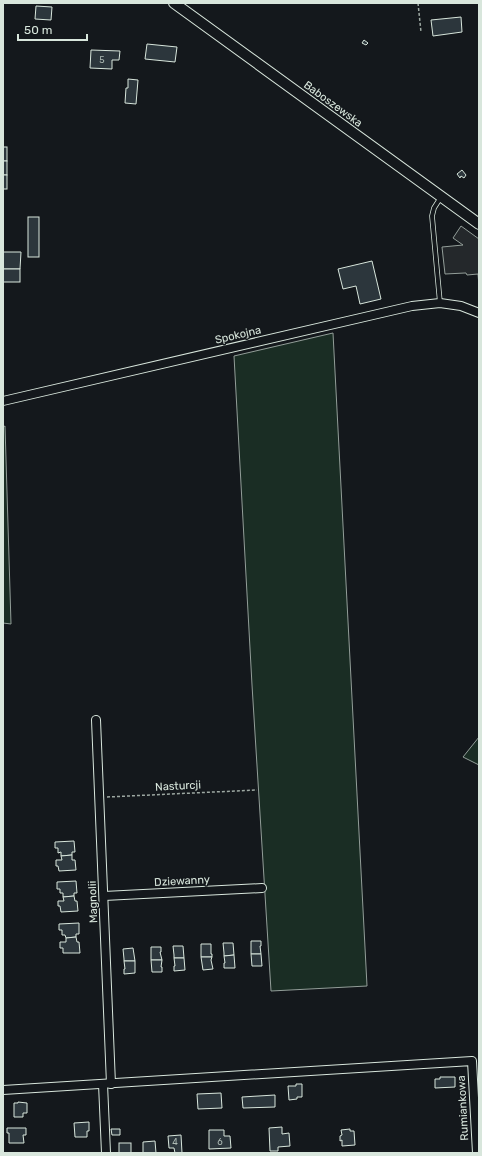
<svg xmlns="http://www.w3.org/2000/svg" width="482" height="1156" font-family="Rubik,sans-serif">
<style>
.green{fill:#1a2d24;stroke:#939e99}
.parking{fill:#24282b;stroke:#939e99}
.building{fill:#2c363c;stroke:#d8e6dc}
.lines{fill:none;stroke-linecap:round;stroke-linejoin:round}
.service-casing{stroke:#d8e6dc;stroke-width:5.5}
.minor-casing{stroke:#d8e6dc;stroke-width:10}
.tertiary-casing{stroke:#d8e6dc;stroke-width:12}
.path{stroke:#9da8a2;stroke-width:1.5;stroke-dasharray:3 2;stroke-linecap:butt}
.service{stroke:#14181c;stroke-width:4}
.minor{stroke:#14181c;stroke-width:8}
.tertiary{stroke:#14181c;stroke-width:10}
.labels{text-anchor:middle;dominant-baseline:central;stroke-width:3;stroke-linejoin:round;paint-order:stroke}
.number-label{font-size:9px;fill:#adbab4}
.street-label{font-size:11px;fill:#d8e6dc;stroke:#14181c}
</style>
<rect width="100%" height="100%" fill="#14181c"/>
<g class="green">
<polygon points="333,333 367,986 271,991 252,685 234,356"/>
<polygon points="5,426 11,624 3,623 3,427"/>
<polygon points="479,737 479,765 463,757"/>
</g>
<polygon class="parking" points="461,226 479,239 479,286 478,274 467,275 466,273 465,273 445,274 442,247 463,245 453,238"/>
<g class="building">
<polygon points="36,6 52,7 51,20 35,19"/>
<polygon points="461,17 462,32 433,36 431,20"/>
<polygon points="364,40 368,43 366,45 362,43"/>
<polygon points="147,44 177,47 175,62 145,59"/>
<polygon points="91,50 120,51 119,60 112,60 112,69 90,68"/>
<polygon points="128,79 138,80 136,104 125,103 126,88 128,88"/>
<rect x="3" y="147" width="4" height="14"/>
<rect x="3" y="161" width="4" height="14"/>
<polygon points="462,170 466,175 464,178 461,176 460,178 457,174"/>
<rect x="3" y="175" width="4" height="14"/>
<rect x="28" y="217" width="11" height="40"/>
<polygon points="3,252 21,252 20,269 3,269"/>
<polygon points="372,261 381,299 360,304 356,286 343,289 338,269"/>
<rect x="3" y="269" width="17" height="13"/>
<polygon points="74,841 75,852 72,852 72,855 61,856 61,852 58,853 58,848 55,848 55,842"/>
<polygon points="72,855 72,860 75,860 76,870 59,871 58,866 56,866 56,860 62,860 61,856"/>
<polygon points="76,881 77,893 74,893 74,896 63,897 63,893 60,893 60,889 57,889 57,882"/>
<polygon points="74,896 75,901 77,901 78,911 61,912 60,906 58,906 58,901 64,901 63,897"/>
<polygon points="79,923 79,934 76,934 76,937 66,938 65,935 62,935 62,930 59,930 59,924"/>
<polygon points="76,937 77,942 79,942 80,953 63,953 63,948 60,948 60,942 66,942 66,938"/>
<polygon points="251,941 261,941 261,946 260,946 261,954 251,954"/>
<polygon points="223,943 233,943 234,955 224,956 224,953"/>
<polygon points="201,944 211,944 211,954 212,954 212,957 201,957"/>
<polygon points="173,946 183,946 184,958 174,958 174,955"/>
<polygon points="151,947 161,947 161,952 160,952 162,960 151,960"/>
<polygon points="133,948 135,961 124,961 124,959 123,949"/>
<polygon points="251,954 261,954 262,966 252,966"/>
<polygon points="234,955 235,968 224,968 224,963 225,963 224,956"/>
<polygon points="201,957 212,957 211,960 213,969 203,970"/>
<polygon points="174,958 184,958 185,970 174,971 174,966 175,966"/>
<polygon points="151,960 162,960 161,967 162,967 162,972 152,972"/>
<polygon points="124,961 135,961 135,973 124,974 124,969 125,969"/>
<polygon points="440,1077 455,1077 455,1087 435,1088 435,1079 440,1079"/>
<polygon points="296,1084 302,1084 302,1097 297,1097 297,1099 289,1100 288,1086 296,1086"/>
<polygon points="221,1093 222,1108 198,1109 197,1094"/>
<polygon points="275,1095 275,1107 243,1108 242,1097"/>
<polygon points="18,1102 27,1103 27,1113 23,1113 23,1117 14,1117 14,1103 18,1103"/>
<polygon points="89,1122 89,1131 87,1131 87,1137 75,1137 74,1123"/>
<polygon points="282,1127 282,1134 289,1133 290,1146 278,1147 278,1151 270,1151 269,1128"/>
<polygon points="7,1128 26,1128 26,1135 23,1135 24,1143 9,1143 9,1133 7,1133"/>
<polygon points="111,1129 120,1129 120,1135 112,1135"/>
<polygon points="350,1129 350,1131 354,1131 355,1145 342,1146 342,1140 340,1141 340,1136 342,1135 341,1130"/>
<polygon points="209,1130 224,1130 224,1136 230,1136 231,1148 209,1149"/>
<polygon points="181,1135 182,1153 175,1153 174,1148 169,1148 168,1136"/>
<polygon points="155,1141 156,1153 143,1153 143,1142"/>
<rect x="119" y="1143" width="12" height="10"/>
</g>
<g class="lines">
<g class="service-casing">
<polyline id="service" points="440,303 432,216 434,208 441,197"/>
</g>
<g class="minor-casing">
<g id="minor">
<polyline points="3,401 412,306 440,303 461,306 479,313"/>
<polyline points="96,720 111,1084"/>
<polyline points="104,896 262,888"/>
<polyline points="103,1084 106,1153"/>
<polyline points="3,1090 472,1061 477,1153"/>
</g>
</g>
<g class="tertiary-casing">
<polyline id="tertiary" points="174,3 479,224"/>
</g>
<g class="path">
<polyline points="418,3 421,32"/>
<polyline points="107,797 257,790"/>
</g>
<use href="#service" class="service"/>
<use href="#minor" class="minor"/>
<use href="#tertiary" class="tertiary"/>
</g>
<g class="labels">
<g class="number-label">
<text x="102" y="60">5</text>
<text x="175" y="1142">4</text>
<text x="220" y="1142">6</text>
</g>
<g class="street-label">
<text transform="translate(333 104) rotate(36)">Baboszewska</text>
<text transform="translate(238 335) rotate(-13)">Spokojna</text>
<text transform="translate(178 786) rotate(-3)">Nasturcji</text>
<text transform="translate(182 881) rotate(-3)">Dziewanny</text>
<text transform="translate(93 902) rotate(-92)">Magnolii</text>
<text transform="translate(463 1108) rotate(-93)">Rumiankowa</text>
</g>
</g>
<rect width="482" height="1156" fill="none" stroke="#d8e6dc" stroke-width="8"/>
<path d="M18 34v6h69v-6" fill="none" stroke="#d8e6dc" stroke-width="2"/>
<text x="24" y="34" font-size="12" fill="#d8e6dc" stroke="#14181c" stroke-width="3" paint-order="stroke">50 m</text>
</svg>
